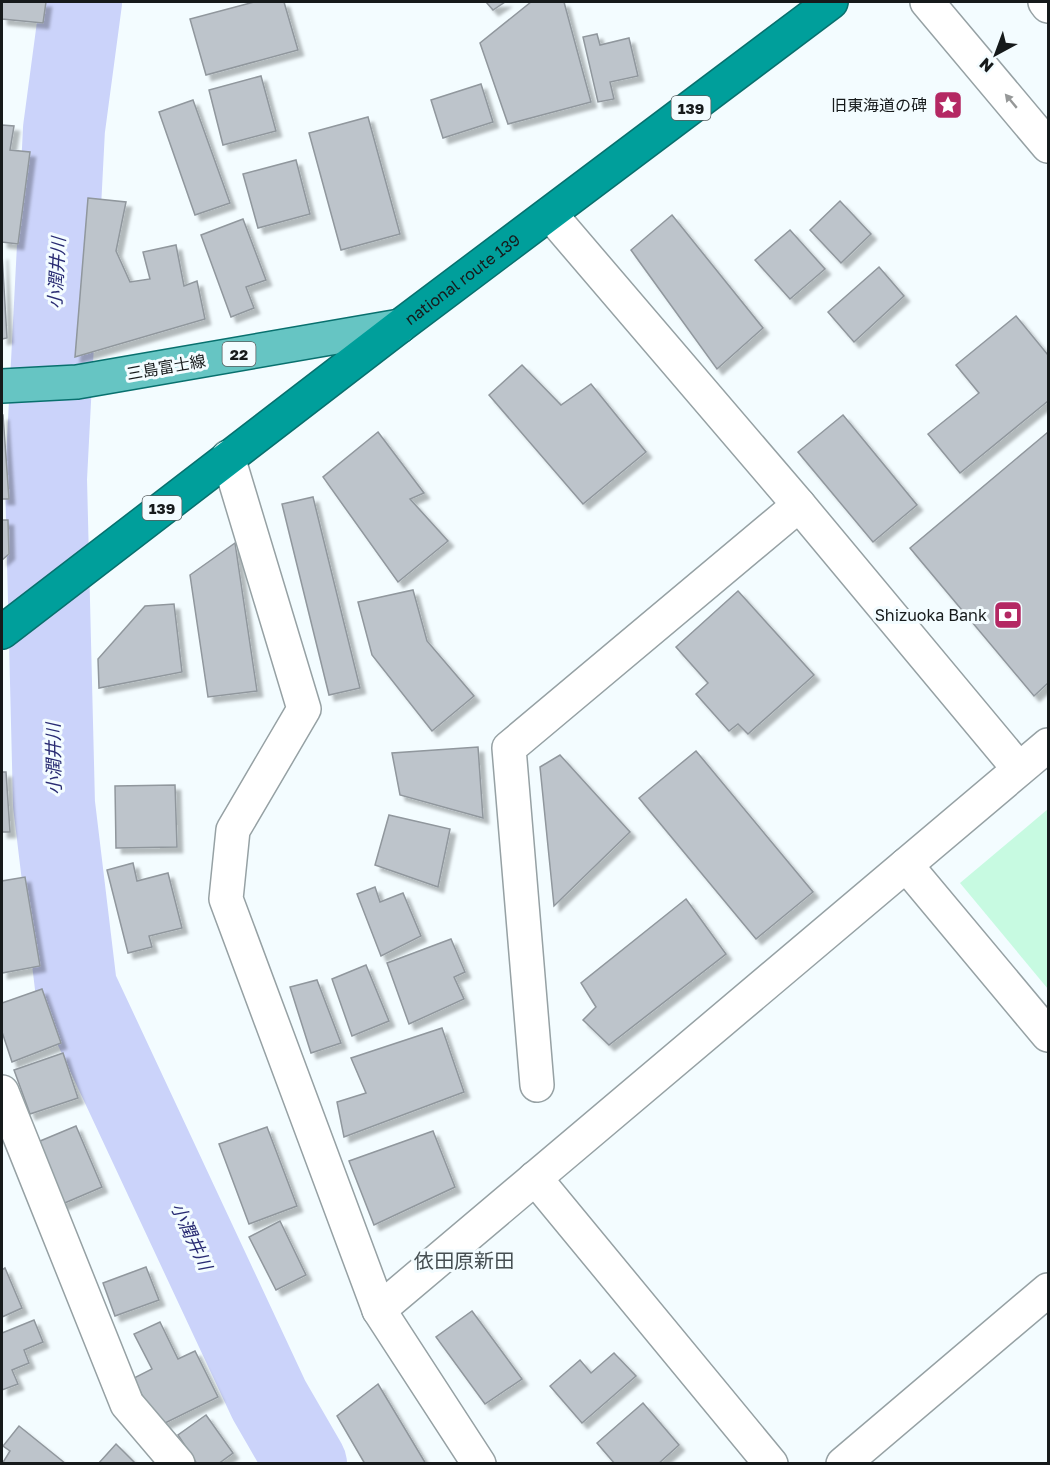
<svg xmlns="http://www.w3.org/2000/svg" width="1050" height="1465" font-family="'Golos Text','Noto Sans JP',sans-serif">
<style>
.green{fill:#c7fae1}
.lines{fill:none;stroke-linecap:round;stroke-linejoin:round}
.river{stroke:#cbd3fa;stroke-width:82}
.building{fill:#bdc4cb;stroke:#90979d;stroke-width:1.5;filter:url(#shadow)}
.minor-casing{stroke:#96a1a4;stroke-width:36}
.major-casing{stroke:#08706e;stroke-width:36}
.highway-casing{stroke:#08706e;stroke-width:36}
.minor{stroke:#fff;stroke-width:33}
.major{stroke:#66c5c3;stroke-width:33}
.highway{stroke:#009f9b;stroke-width:33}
.oneway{fill:#969898}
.labels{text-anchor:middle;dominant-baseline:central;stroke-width:6;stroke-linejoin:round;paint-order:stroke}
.shield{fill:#f3fcff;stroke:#585e5f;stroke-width:1.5}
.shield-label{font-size:15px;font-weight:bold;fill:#161a1b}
.poi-label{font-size:16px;fill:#161a1b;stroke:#f3fcff;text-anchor:end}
.street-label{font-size:16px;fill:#161a1b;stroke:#f3fcff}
.water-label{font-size:18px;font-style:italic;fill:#282b73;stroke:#f3fcff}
.quarter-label{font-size:20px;fill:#464f52;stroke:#f3fcff}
</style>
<defs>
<filter id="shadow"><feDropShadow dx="5.5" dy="5.5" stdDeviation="1.5" flood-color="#0004"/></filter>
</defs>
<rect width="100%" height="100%" fill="#f3fcff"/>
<polygon class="green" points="1048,809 1048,989 960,883"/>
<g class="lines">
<polyline class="river" points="81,2 64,129 46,479 54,804 76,987 269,1400 306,1464"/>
</g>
<g class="building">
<polygon points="2,2 46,2 43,23 2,19"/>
<polygon points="254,2 284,2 298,50 206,75 190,19"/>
<polygon points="486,2 505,2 493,10"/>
<polygon points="531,2 564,2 591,102 508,124 480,43"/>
<polygon points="597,34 600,45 629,38 638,76 610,82 614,99 598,102 583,37"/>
<polygon points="261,76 276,131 223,145 209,90"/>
<polygon points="481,84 493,122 443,138 431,100"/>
<polygon points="193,100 230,203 195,215 159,112"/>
<polygon points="368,117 400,234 341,250 309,133"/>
<polygon points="2,125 14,126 10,150 30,152 18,244 2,242"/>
<polygon points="296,160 310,214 258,228 243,174"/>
<polygon points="88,198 126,202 116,251 130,282 150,279 143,252 176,245 184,286 197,281 205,319 75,357"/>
<polygon points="840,201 871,234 841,263 810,230"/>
<polygon points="672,215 763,328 717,369 631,250"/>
<polygon points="243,219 266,280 246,287 254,308 231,317 201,235"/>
<polygon points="790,230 825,269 790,299 755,260"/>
<polygon points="2,254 7,338 2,339"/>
<polygon points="879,267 904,296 854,342 828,312"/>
<polygon points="1016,316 1048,355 1048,401 960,473 928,434 979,393 956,365"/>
<polygon points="522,365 561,405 591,384 646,452 583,504 489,395"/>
<polygon points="2,415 3,415 9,499 2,499"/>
<polygon points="843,415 917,505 873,542 798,452"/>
<polygon points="378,432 424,493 410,499 448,541 398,582 323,477"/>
<polygon points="1048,432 1048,683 1034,696 910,548"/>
<polygon points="313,497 360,688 329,695 282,504"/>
<polygon points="2,520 8,520 9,554 2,560"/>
<polygon points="235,543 257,691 208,697 190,575"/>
<polygon points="413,590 427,641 474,696 432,731 372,655 358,602"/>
<polygon points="738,591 814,675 748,734 738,724 729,731 696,694 708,683 676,647"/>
<polygon points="174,604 182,672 99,688 98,659 145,606"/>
<polygon points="478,747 483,818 400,795 392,753"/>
<polygon points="696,751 813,892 756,939 639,798"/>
<polygon points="560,755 630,832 554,906 540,767"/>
<polygon points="2,772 6,772 10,832 2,832"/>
<polygon points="175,785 177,847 116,848 115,786"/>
<polygon points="389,815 450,829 438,887 375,865"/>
<polygon points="133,863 137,881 168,873 182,928 149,936 152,947 128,953 107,870"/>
<polygon points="25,877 40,966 2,973 2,881"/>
<polygon points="375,887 380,902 403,893 421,936 381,956 357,894"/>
<polygon points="686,899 726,954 609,1045 583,1020 596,1007 581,983"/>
<polygon points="451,939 465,972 454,977 464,999 409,1024 387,963"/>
<polygon points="366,965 389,1021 352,1036 332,979"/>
<polygon points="317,980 341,1043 311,1053 290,987"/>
<polygon points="42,989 61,1043 12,1062 2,1032 2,1003"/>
<polygon points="442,1028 464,1092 344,1137 337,1102 366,1093 351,1058"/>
<polygon points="63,1053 78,1098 30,1114 14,1070"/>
<polygon points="76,1126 102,1187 60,1205 33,1144"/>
<polygon points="267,1127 297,1206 249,1224 219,1144"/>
<polygon points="433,1131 455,1187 374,1225 349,1161"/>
<polygon points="280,1221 306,1275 276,1290 249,1237"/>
<polygon points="146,1267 159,1300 115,1316 103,1283"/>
<polygon points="5,1268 22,1308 2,1317 2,1270"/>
<polygon points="472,1311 522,1379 485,1404 436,1337"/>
<polygon points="34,1320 43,1342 24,1350 29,1363 12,1370 18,1384 2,1390 2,1333"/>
<polygon points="160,1322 178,1359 195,1351 218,1397 157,1427 134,1378 152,1369 134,1334"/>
<polygon points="614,1353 636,1376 582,1423 550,1386 580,1360 591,1373"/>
<polygon points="378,1384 426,1464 365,1464 337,1416"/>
<polygon points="643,1403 679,1445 658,1464 615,1464 597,1443"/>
<polygon points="206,1415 233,1453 218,1464 197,1464 178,1435"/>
<polygon points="19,1426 66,1464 2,1464 10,1451 3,1446"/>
<polygon points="116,1444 136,1464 98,1464"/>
</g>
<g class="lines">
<g class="minor-casing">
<g id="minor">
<polyline points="927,2 1048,146"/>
<polyline points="1045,2 1048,6"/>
<polyline points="550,214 799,505 1019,769"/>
<polyline points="228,457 304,709 233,830 226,899 379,1310 479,1464"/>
<polyline points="906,865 1048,1035"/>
<polyline points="537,1085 509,748 799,505"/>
<polyline points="2,1092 127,1404 178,1464"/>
<polyline points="535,1178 771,1464"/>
<polyline points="379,1310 1048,745"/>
<polyline points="843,1464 1048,1290"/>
</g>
</g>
<g class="major-casing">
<polyline id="major" points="2,386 77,382 400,326"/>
</g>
<g class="highway-casing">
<g id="highway">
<path id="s1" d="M2,632L400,326L831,2"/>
</g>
</g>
<use href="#minor" class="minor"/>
<use href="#major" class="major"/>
<use href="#highway" class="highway"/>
</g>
<defs><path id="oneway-solid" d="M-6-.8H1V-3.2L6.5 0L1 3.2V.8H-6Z" transform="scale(1.5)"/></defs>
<use class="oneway" href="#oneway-solid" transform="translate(1011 101) rotate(-130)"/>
<defs>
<g id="sight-square" transform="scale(1.5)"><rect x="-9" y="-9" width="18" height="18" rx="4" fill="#b42863" stroke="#f3fcff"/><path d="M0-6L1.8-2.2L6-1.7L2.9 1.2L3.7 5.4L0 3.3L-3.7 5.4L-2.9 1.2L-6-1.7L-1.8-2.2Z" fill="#fff"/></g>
<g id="bank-square" transform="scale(1.5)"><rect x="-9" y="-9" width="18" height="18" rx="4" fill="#b42863" stroke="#f3fcff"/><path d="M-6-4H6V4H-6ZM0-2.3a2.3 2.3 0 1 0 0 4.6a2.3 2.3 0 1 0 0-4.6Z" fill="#fff"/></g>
</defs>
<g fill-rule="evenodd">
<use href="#sight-square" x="948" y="105"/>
<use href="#bank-square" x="1008" y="615"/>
</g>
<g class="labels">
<g class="shield">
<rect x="671.5" y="96" width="39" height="24" rx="4.5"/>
<rect x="222.5" y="342" width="33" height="24" rx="4.5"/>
<rect x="142.5" y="496" width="39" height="24" rx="4.5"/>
</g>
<g class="shield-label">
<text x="691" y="108">139</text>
<text x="239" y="354">22</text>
<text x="162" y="508">139</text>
</g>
<g class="poi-label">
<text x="927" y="105">旧東海道の碑</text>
<text x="987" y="615">Shizuoka Bank</text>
</g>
<g class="street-label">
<text stroke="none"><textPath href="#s1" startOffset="580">national route 139</textPath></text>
<text transform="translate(166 367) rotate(-10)">三島富士線</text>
</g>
<g class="water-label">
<text transform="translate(56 273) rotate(-87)">小潤井川</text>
<text transform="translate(53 759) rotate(-91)">小潤井川</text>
<text transform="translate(192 1236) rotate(65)">小潤井川</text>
</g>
<g class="quarter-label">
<text x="464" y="1260">依田原新田</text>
</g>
</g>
<rect width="1050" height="1465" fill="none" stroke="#161a1b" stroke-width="6"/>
<g transform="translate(996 54) rotate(221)" stroke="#f3fcff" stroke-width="4.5" paint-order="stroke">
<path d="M0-4.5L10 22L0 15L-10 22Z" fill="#161a1b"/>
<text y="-9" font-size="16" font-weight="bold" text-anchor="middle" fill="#161a1b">N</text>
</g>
</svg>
